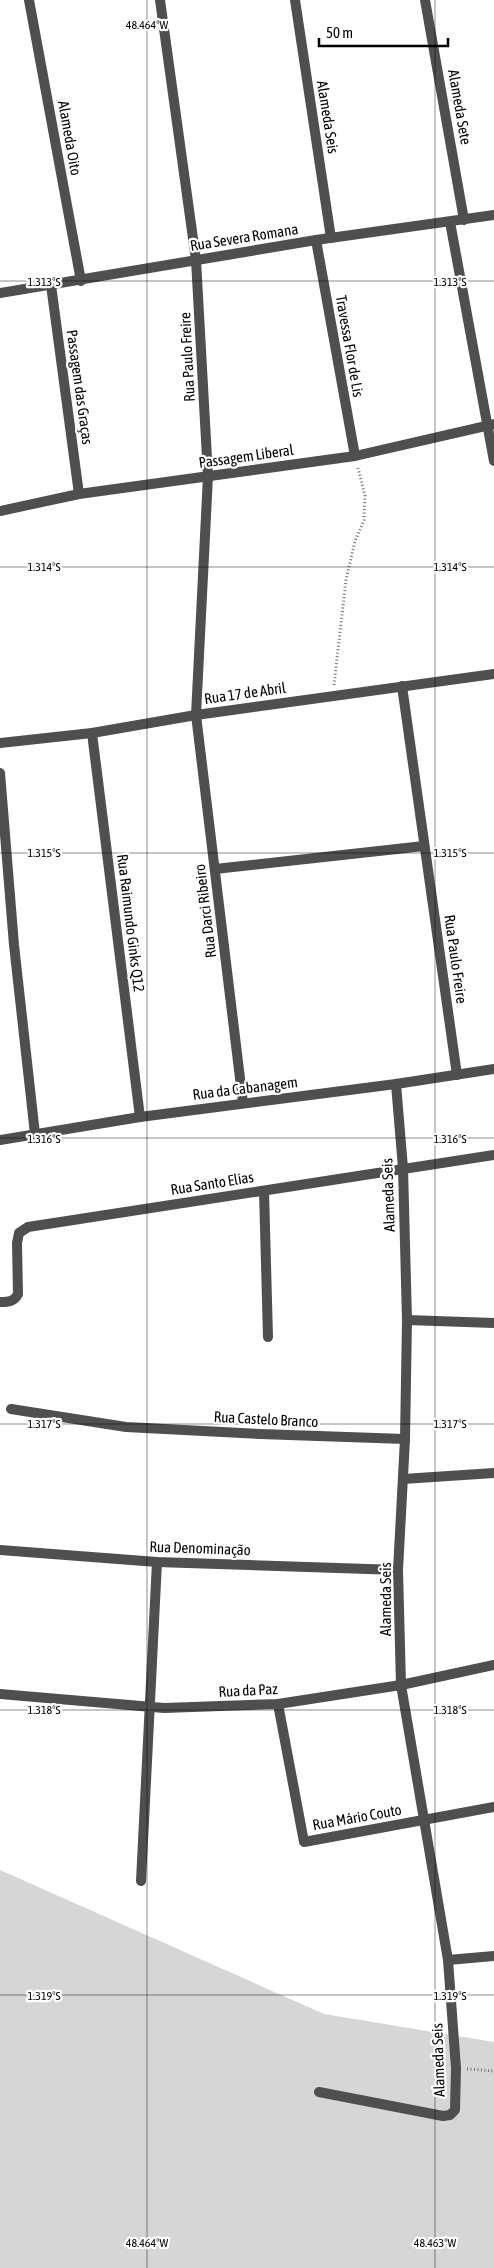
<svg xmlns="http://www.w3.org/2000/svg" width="494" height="2268" font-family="'Asap Condensed',sans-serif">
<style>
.green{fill:#d6d6d6}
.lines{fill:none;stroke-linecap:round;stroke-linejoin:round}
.path{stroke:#717171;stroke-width:3;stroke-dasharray:1 2.5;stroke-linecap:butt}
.minor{stroke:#4f4f4f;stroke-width:10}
.tertiary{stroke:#4f4f4f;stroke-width:10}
.ticks{fill:none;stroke:#000;stroke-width:1;stroke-opacity:0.45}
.labels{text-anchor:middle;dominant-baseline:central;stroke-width:4.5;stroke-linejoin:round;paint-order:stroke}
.street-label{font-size:15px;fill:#000;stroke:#fff}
.ticks-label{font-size:12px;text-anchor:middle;fill:#000;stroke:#fff;stroke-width:4.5;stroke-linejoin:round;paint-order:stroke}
</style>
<rect width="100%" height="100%" fill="#fff"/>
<polygon class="green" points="0,1870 324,2014 494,2042 494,2268 0,2268"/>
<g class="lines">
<g class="path">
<polyline points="334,685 346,580 355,541 364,520 365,496 358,468"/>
<polyline points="467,2069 494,2071"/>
</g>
<g class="minor">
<polyline points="29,0 81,281"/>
<polyline points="160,0 196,260 208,476 196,715 243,1103"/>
<polyline points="295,0 331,238"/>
<polyline points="425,0 464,220"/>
<polyline points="450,222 494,461"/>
<polyline points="316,240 355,456"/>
<polyline points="51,285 79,494"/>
<polyline points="0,293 316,240 494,215"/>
<polyline points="0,511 79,494 355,456 494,424"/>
<polyline points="402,686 457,1075"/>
<polyline points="92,733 140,1117"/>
<polyline points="0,773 14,945 35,1134"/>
<polyline points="215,869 424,846"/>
<polyline points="0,1140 140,1117 396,1084 494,1069"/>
<polyline points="264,1191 268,1337"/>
<path d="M0,1302C8,1302 14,1302 18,1294L17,1243L19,1233L28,1227L494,1155"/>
<polyline points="407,1320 494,1323"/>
<polyline points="11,1409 126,1427 260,1434 405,1439"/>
<polyline points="403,1479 494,1473"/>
<polyline points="0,1550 157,1562 398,1570"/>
<polyline points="0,1694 164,1708 278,1704 401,1685 494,1665"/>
<polyline points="278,1704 304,1842 494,1807"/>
<polyline points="141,1881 157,1562"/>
<polyline points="448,1960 494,1956"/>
<polyline points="319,2092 443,2116 450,2115 455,2110 456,2068 448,1960 401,1685 398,1570 405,1439 407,1320 403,1168 396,1084"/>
</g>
<polyline class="tertiary" points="0,743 92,733 196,715 494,674"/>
</g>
<path class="ticks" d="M147,0V2268M435,0V2268M0,281H494M0,567H494M0,853H494M0,1138H494M0,1424H494M0,1710H494M0,1995H494"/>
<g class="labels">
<g class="street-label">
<text transform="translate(460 107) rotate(80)">Alameda Sete</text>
<text transform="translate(328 117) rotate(81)">Alameda Seis</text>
<text transform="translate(70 138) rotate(80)">Alameda Oito</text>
<text transform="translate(244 237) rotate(-9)">Rua Severa Romana</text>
<text transform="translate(350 346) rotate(80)">Travessa Flor de Lis</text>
<text transform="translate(187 357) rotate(-93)">Rua Paulo Freire</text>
<text transform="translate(80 387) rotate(82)">Passagem das Graças</text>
<text transform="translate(246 456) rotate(-8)">Passagem Liberal</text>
<text transform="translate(245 693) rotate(-8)">Rua 17 de Abril</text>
<text transform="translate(205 911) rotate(-97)">Rua Darci Ribeiro</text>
<text transform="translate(131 923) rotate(83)">Rua Raimundo Ginks Q12</text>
<text transform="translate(456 959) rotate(82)">Rua Paulo Freire</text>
<text transform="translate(245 1088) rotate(-7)">Rua da Cabanagem</text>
<text transform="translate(212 1183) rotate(-9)">Rua Santo Elias</text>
<text transform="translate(388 1195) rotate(-92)">Alameda Seis</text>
<text transform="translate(266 1419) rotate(3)">Rua Castelo Branco</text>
<text transform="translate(200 1548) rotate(2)">Rua Denominação</text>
<text transform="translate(385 1599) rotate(-90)">Alameda Seis</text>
<text transform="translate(248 1690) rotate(-3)">Rua da Paz</text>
<text transform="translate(357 1817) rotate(-10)">Rua Mário Couto</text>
<text transform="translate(438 2060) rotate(-92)">Alameda Seis</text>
</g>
</g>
<g class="ticks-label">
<text x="147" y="29">48.464°W</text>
<text x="44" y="286">1.313°S</text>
<text x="450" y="286">1.313°S</text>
<text x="44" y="571">1.314°S</text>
<text x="450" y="571">1.314°S</text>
<text x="44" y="857">1.315°S</text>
<text x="450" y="857">1.315°S</text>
<text x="44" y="1143">1.316°S</text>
<text x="450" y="1143">1.316°S</text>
<text x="44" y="1428">1.317°S</text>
<text x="450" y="1428">1.317°S</text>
<text x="44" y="1714">1.318°S</text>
<text x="450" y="1714">1.318°S</text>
<text x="44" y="2000">1.319°S</text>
<text x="450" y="2000">1.319°S</text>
<text x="147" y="2247">48.464°W</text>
<text x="435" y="2247">48.463°W</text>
</g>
<path d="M319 38v8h129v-8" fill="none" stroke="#000000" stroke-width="2.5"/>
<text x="326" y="38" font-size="15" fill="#000000" stroke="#ffffff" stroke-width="4" paint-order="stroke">50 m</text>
</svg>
